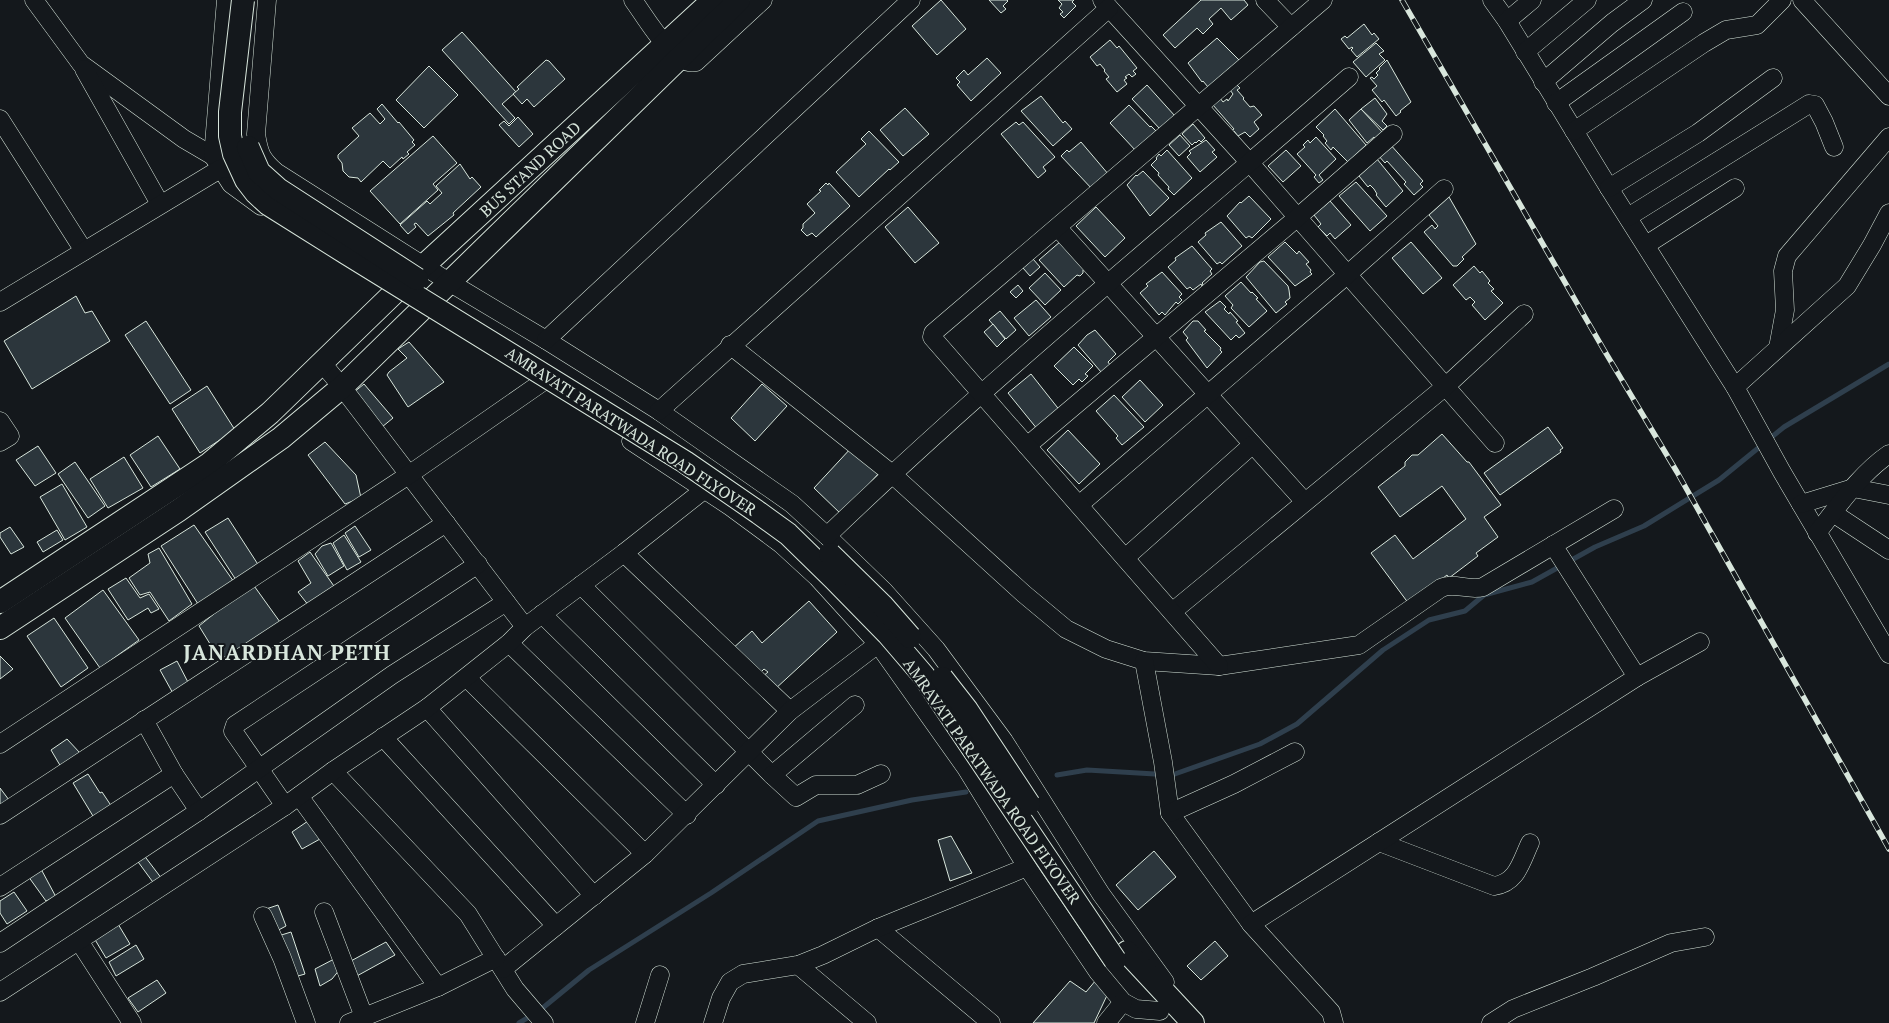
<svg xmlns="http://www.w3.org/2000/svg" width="1889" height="1023" font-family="'PT Serif',serif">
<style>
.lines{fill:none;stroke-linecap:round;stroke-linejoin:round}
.stream{stroke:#2f3f4d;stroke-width:5}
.building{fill:#2c363c;stroke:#d8e6dc}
.minor-casing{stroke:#d8e6dc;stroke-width:19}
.major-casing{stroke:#d8e6dc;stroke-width:24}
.minor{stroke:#14181c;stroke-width:18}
.major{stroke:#14181c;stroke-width:22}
.rail-casing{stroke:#d8e6dc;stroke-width:5.5}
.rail{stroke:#14181c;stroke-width:4;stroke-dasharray:11;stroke-linecap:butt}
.major-bridge-casing{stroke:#d8e6dc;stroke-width:24;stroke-linecap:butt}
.major-bridge{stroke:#14181c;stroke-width:22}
.labels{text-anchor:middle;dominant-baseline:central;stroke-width:4;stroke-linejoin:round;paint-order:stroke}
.street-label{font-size:16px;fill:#d8e6dc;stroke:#14181c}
.district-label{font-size:21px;font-weight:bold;letter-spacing:1px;fill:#d8e6dc;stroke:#14181c}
</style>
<rect width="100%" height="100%" fill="#14181c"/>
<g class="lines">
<g class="stream">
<polyline points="1057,775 1087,770 1172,775 1260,744 1297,724 1383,650 1429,620 1465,611 1484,595 1532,582 1595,547 1644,526 1719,480 1784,427 1889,364"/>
<polyline points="519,1023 539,1011 589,970 711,893 818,821 912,800 966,792"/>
</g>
</g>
<g class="building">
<polygon points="941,0 966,29 937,55 912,26"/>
<polygon points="989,0 1007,0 1008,1 1003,6 1006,9 1001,13"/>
<polygon points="1058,0 1074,0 1072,2 1076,6 1064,18 1060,14 1063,12 1059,8 1062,4"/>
<polygon points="1201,0 1244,0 1248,5 1231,20 1221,8 1209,19 1213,24 1203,34 1197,28 1175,48 1163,35"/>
<polygon points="1364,24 1372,35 1374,33 1379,39 1357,57 1351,50 1353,48 1352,47 1349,49 1341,39 1345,36 1347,38"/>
<polygon points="462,32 516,92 502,104 515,118 509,124 442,50"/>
<polygon points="1217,38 1239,60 1238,62 1231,69 1231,67 1208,87 1203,81 1202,82 1188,63"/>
<polygon points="1110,40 1117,48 1119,46 1137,68 1133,71 1136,74 1132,77 1129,74 1125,77 1127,78 1124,80 1127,84 1117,92 1106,79 1109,77 1104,71 1105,70 1100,64 1097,66 1090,57"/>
<polygon points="1376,43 1384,51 1379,54 1385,60 1366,77 1353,62"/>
<polygon points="987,58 1001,73 971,101 957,85 960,82 956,78 964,70 968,75"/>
<polygon points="546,60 549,61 565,79 534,107 527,99 522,104 513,94 519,89 517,87"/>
<polygon points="1387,60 1411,102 1400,111 1401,112 1396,116 1384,100 1382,102 1372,90 1377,86 1370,78 1372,77 1374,79 1378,75 1376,73 1380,69 1379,68"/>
<polygon points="429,66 458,95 424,128 396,100"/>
<polygon points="1236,84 1240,88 1237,90 1244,98 1243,99 1250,107 1254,106 1262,115 1254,122 1259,129 1250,137 1245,132 1238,136 1234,131 1232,133 1231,131 1234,129 1213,105 1220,98 1223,102 1227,99 1228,101 1233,94 1230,90"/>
<polygon points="1147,85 1175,116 1160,129 1132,99"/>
<polygon points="1041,96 1063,123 1065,121 1072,129 1053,146 1021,111"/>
<polygon points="1375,98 1387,114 1382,121 1387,126 1383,130 1361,109"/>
<polygon points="382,104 398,123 399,122 414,140 412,142 415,145 407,152 409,154 403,159 402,157 390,168 383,161 361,182 358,178 349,177 343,171 342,163 338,158 338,155 359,136 352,128 370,113 380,124 385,119 377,109"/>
<polygon points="1129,105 1150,127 1151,126 1158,133 1136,151 1110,123"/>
<polygon points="905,108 929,134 903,156 880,130"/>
<polygon points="1335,109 1366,145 1348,162 1333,147 1331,150 1325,143 1327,141 1323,136 1324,135 1316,127"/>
<polygon points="1361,109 1383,133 1376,140 1374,137 1367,143 1349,120"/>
<polygon points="518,117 533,134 519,147 499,125 504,121 509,126"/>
<polygon points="1016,122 1019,125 1023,122 1055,157 1043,167 1046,171 1038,178 1001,134"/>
<polygon points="1193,124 1205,138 1201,142 1199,140 1196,143 1195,142 1192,145 1182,134"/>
<polygon points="869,131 899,162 890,170 889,169 859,197 836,172 866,144 861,139"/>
<polygon points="1180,135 1190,146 1179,156 1169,145"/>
<polygon points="433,136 457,163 433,184 438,190 400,224 370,191"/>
<polygon points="1316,137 1336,159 1319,175 1323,180 1319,183 1314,177 1316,175 1297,154 1305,147 1303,145 1308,140 1310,143"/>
<polygon points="1206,140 1215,150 1212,152 1217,157 1200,172 1187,157 1191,153 1189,151"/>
<polygon points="1081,142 1109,175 1093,190 1061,156 1067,150 1069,152"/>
<polygon points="1389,143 1423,181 1420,184 1423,187 1414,195 1404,184 1406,182 1387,161 1385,163 1377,154"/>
<polygon points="1167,150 1192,178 1174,195 1168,189 1169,187 1158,175 1159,173 1151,165 1157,159 1156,158 1159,154 1161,156"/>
<polygon points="1286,150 1301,166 1283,182 1268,166"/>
<polygon points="1377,159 1403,191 1386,207 1376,195 1377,194 1374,189 1370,185 1368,187 1359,176"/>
<polygon points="460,164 470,179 472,177 481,187 453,213 454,215 428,236 416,223 414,224 416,227 408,234 400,225 427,201 430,204 442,193 436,186"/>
<polygon points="1143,171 1169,198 1150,216 1127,185 1136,175 1137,176"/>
<polygon points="1356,182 1387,216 1370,231 1339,196"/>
<polygon points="826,183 828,185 829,183 850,206 816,237 812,233 807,236 801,230 803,228 803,224 815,213 807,204 821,191 819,190"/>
<polygon points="1249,196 1271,219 1252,238 1249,236 1246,238 1227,216 1240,202 1241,203"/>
<polygon points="1449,197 1476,244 1462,257 1464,259 1457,266 1453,266 1424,232 1432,225 1435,229 1438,226 1429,215"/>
<polygon points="1330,201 1351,225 1335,239 1330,233 1327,236 1318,227 1321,224 1314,215"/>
<polygon points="908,207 939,243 915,263 885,227"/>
<polygon points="1096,207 1125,238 1105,257 1076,226"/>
<polygon points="1221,222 1242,246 1222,264 1220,262 1217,264 1198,242 1206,235 1205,233"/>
<polygon points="1061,241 1085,268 1083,270 1083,273 1080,276 1077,275 1064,287 1039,260"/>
<polygon points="1285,242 1297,254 1299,251 1309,262 1306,264 1311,270 1310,272 1312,274 1295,286 1268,257"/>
<polygon points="1411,242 1442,278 1423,294 1392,258"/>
<polygon points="1192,246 1212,269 1210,271 1212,274 1202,283 1203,284 1202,286 1201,284 1193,290 1190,287 1187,289 1168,267 1176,260 1175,258"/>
<polygon points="1033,259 1040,267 1030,276 1023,268"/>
<polygon points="1264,261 1288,286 1289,290 1290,298 1285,302 1287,304 1276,313 1246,277 1260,262"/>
<polygon points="1474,266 1480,273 1482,271 1490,281 1488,283 1494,289 1491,291 1503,303 1485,320 1472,305 1475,302 1470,297 1466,300 1453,285"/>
<polygon points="1162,272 1182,294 1179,297 1182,300 1178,304 1176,302 1165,315 1162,312 1159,315 1140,293 1148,286 1146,284"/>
<polygon points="1045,273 1061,290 1045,305 1029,288"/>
<polygon points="1241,282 1251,293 1252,292 1258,298 1256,299 1267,311 1249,327 1231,308 1233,305 1225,296"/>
<polygon points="1018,285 1023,291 1016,298 1010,292"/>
<polygon points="76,296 85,313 92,311 110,341 32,389 4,341"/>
<polygon points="1036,300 1051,317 1029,336 1014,318"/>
<polygon points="1220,301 1226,307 1224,309 1229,314 1230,312 1238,321 1236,322 1245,333 1239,338 1236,335 1231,340 1205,312"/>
<polygon points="1000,311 1016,330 1006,339 989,320"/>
<polygon points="146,321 191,390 170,404 125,335"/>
<polygon points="1193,321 1198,321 1206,330 1204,331 1221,348 1220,350 1222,352 1207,368 1186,340 1188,338 1183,332"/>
<polygon points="993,324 1005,339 997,347 984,332"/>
<polygon points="1095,330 1116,354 1108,362 1110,365 1101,372 1078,345 1087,335"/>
<polygon points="409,342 444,382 408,407 387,375 389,372 407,358 398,349"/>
<polygon points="1074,347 1093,366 1085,374 1088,376 1082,382 1079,379 1073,385 1054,366"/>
<polygon points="1031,374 1061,412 1038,430 1008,393"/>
<polygon points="1140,380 1163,405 1145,422 1122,397"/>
<polygon points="364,384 393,418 382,427 353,393"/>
<polygon points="762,384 787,406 755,441 731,418"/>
<polygon points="207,386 235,430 200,453 172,409"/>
<polygon points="1114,395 1144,427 1122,445 1116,438 1118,436 1096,411"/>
<polygon points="1548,427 1563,448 1560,450 1561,452 1500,495 1484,473"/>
<polygon points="1068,430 1100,464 1079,484 1047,450"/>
<polygon points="1442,434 1467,462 1469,462 1501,505 1484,517 1498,537 1476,553 1478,556 1449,578 1447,575 1409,604 1371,553 1395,535 1413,559 1466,519 1442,486 1400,517 1378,487 1405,466 1405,462 1412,455 1418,455"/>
<polygon points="158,436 180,469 151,487 130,455"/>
<polygon points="325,442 356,475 361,498 345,504 308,455"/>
<polygon points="38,446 56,473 35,486 16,460"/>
<polygon points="852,447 879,473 841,514 814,488"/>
<polygon points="124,457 143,488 108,508 90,479"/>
<polygon points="75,462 105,506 88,518 58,474"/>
<polygon points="62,484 87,527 65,540 40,497"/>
<polygon points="228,518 259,566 236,580 205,532"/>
<polygon points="194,525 234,582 198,604 161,546"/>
<polygon points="355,526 371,550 359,557 345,533"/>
<polygon points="10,527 24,547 11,554 0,537 0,533"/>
<polygon points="57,530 63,540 43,552 37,542"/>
<polygon points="344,535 361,562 347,570 333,543"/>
<polygon points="331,543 344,566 328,576 315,554 322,546"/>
<polygon points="159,548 192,604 169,621 150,592 140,595 129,578 150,563 148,554"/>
<polygon points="310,552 336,589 309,606 298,592 311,583 298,561"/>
<polygon points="126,578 140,598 149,594 159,609 151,613 148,608 128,620 108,589"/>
<polygon points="252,583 280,622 223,665 199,626"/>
<polygon points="103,590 139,640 100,668 65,618"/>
<polygon points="809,601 837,632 774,690 762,677 768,672 764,669 756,677 731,650 752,631 762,643"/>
<polygon points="54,618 88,668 61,687 27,636"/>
<polygon points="0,656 13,669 0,679"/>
<polygon points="177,661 191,688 175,697 160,670"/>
<polygon points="67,739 80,753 61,767 51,750"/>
<polygon points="88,774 100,793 102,792 114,810 96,821 73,783"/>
<polygon points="0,788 9,800 0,806"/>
<polygon points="308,821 320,839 302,849 292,832"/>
<polygon points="951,836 972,873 950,881 938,840"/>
<polygon points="1154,851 1176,877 1138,910 1116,885"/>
<polygon points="143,854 162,879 155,885 136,859"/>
<polygon points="41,869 56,897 46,901 28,876"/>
<polygon points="14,892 27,911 7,924 0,913 0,901"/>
<polygon points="278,905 286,926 273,933 266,909"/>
<polygon points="118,924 130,944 106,958 94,938"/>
<polygon points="291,932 305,974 291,978 275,937"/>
<polygon points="1215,941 1228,956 1201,980 1187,966"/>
<polygon points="386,942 395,955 355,977 349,962"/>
<polygon points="136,945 144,959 116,976 109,962"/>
<polygon points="336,958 340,969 332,979 320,986 315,969"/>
<polygon points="157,980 166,993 138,1012 128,998"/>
<polygon points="1096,980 1110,989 1094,1023 1033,1023 1070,981 1086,992"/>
</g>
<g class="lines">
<g class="minor-casing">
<g id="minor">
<polyline points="34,0 81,64 184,139 213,156"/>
<polyline points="226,0 213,156 231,184 261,206"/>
<path d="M267,0L256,134C259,153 261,159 276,172L449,282L546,340L659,411L792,504L827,536L884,591L936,649L1004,741L1101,894L1165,982"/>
<path d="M633,0C645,16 674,68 696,62L763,0"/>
<polyline points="1102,0 1250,163 1495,443"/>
<polyline points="1265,0 1291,27"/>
<polyline points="1492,0 1507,21 1609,188 1735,387 1782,472 1889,654"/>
<polyline points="1802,0 1889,96"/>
<polyline points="1507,21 1532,0"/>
<polyline points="1525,52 1587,0"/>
<polyline points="84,69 160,204"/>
<polyline points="1543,82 1612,23 1643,0"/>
<polyline points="1556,103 1683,12"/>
<polyline points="0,119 84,251"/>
<polyline points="1574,131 1704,43 1726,30 1757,25 1782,0"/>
<polyline points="1609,188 1698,133 1773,78"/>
<polyline points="1628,217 1809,104 1815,105 1824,122 1834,147"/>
<polyline points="1058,228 1304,501"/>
<polyline points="1646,245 1735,188"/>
<polyline points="0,302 220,169 230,168"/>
<polyline points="546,340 911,0"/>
<path d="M730,345L892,474L1024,594L1066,629L1106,649L1144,661L1219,666L1359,645L1441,588C1454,582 1469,591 1483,587L1614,509"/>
<polyline points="1778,348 1785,310 1783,271 1787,256 1889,137"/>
<polyline points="322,363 342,387 525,627"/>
<polyline points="1735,387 1847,286 1872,245 1889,213"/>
<polyline points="659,411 1109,8"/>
<polyline points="0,421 10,436 0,442"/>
<polyline points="631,441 731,507 781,544 817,577 878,644 966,768 1027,867 1098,972 1123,1002 1136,1009 1160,1011"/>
<polyline points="1027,446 1298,217 1393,134"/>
<polyline points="1801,504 1853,488 1889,495"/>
<polyline points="1079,505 1348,274 1444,189"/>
<polyline points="1833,513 1889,550"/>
<path d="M1817,533C1839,505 1860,474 1889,454"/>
<path d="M827,536C994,375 1174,229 1349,77"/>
<polyline points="1553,545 1637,677"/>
<polyline points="624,553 790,711"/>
<polyline points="1125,558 1252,445"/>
<polyline points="581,585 772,775 855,705"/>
<polyline points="1172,612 1446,386 1524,314"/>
<polyline points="542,614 716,785"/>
<polyline points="509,643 687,815"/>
<polyline points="1144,661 1163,762 1170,813 1251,924 1331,1012 1334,1023"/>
<polyline points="1219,666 932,337 933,333 1323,0"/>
<polyline points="467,678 645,854"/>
<polyline points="427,708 594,896"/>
<polyline points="144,720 174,774 199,811"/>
<polyline points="383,737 556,926"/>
<polyline points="0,744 410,474 541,383"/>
<polyline points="333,771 468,914 515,989 544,1023"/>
<polyline points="772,775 796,797 816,785 857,785 881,774"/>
<polyline points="299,796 438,987"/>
<polyline points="285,806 233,731 235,725 478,564"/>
<polyline points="1170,813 1234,784 1295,752"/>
<polyline points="0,815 446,523"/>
<path d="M1379,842L1494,886C1517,883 1521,862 1530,843"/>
<polyline points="0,887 174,774"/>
<polyline points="324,912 364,1017"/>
<polyline points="263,916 282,958 306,1023"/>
<polyline points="1251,924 1637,677 1700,642"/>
<polyline points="878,928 991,1023"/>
<polyline points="79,941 132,1023"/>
<polyline points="0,943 199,811 392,675 506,602"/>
<polyline points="798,965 867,1023"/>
<polyline points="503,969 645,854 790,711 878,644"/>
<polyline points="0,992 285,806 333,771 427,708 509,643 525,627 624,553 705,489"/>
<polyline points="349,1023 438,987 496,958"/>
<polyline points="645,1023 660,975"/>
<polyline points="713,1023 721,998 730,982 743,974 798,965 823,955 878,928 1027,867"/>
<polyline points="1106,1023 1123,1002"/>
<polyline points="1491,1023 1513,1009 1593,977 1671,943 1705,937"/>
</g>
</g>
<g class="major-casing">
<g id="major">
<polyline points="0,602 209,464 270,413 394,293 713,0"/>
<polyline points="0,628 179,510 281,438 342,387 739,0"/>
<polyline points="1127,952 1193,1023"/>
</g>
</g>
<use href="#minor" class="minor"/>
<use href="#major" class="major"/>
<g class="rail-casing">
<polyline id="rail" points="1402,0 1604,350 1677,472 1889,849"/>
</g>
<use href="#rail" class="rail"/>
<g class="major-bridge-casing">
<g id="major-bridge">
<polyline points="243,0 230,112 230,136 234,154 246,180 256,193 268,204 346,253 685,462 759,513 788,534 834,579 888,634 924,676 1115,960"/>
<polyline points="248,147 259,172 278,189 417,279"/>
<polyline points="830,554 882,605 910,637"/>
<polyline points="942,678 967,710 1029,804"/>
</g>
</g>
<use href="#major-bridge" class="major-bridge"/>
</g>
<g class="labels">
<g class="street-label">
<text transform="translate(530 169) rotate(-43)">BUS STAND ROAD</text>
<text transform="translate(631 431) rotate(33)">AMRAVATI PARATWADA ROAD FLYOVER</text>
<text transform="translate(992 781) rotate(55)">AMRAVATI PARATWADA ROAD FLYOVER</text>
</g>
<g class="district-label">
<text x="287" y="652">JANARDHAN PETH</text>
</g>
</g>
</svg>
